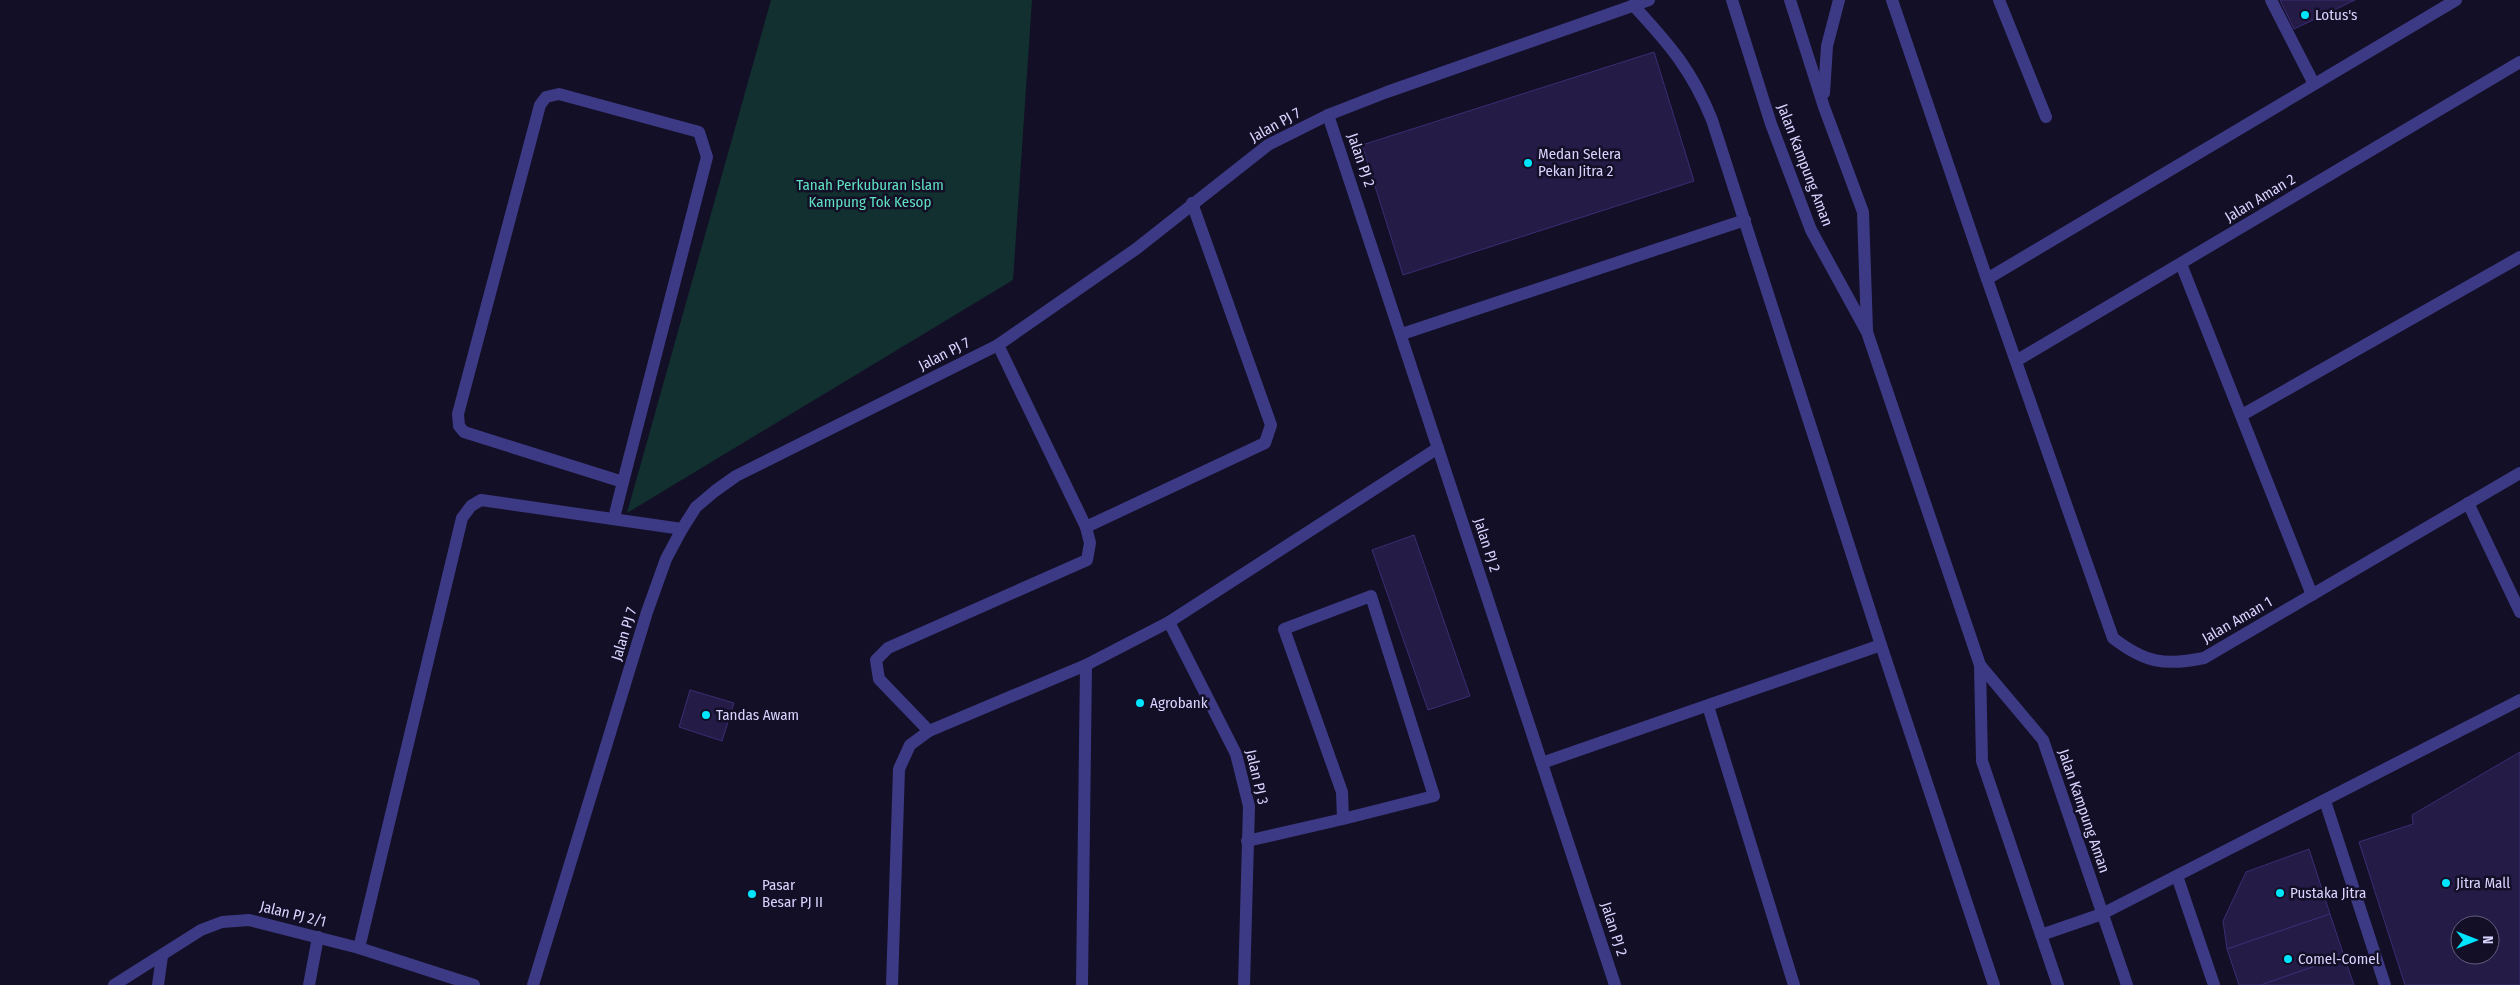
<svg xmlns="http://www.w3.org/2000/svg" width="2520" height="985" font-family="'Fira Sans Condensed',sans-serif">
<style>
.green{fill:#12302f}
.building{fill:#241b47;stroke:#3b2d73;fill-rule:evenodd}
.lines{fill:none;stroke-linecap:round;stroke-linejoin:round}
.minor{stroke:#3d3a85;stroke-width:12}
.poi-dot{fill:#00e5ff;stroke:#130f26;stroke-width:2}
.labels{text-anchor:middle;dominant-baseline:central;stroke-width:5;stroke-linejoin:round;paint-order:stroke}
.poi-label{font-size:15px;fill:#d9d4ff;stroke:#130f26;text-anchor:start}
.street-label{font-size:15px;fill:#d9d4ff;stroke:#130f26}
.park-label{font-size:15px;fill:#5fe0c0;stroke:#130f26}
</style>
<rect width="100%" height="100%" fill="#130f26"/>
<polygon class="green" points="771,0 1032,0 1013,280 627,513"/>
<g class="building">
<polygon points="2280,0 2355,0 2294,29"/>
<polygon points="1654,52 1694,181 1403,275 1362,145"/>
<polygon points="1414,535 1470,696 1428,710 1372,550"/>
<polygon points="690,690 734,703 722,741 679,727"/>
<path d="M2520,752V985H2405L2359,842L2413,824L2412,815ZM2460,925H2490V955H2460Z"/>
<polygon points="2309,849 2330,914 2227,949 2223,921 2246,872"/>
<polygon points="2330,914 2344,956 2261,985 2239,985 2227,949"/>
<polygon points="2344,956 2354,985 2261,985"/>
</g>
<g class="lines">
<g class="minor">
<polyline points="1732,0 1771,124 1811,230 1867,332 1980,665 1982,761 2058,985"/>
<polyline points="1790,0 1824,107 1863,212 1867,330"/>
<path d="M1892,0L1987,279L2113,638C2145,663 2165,666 2204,658L2520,473"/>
<polyline points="1999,0 2046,117"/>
<polyline points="2271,0 2314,84"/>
<path d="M1633,5C1669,44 1692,70 1712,120L1881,645L1994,985"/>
<polyline points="1824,93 1827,46 1839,0"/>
<polyline points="1328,115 1615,985"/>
<polyline points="2181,264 2312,595"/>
<polyline points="1987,279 2456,0"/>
<polyline points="1402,334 1745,220"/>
<polyline points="2016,361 2520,62"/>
<polyline points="2242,415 2520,257"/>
<polyline points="2468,503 2520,612"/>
<polyline points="614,518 623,482 707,157 699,132 559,94 546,97 540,105 458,414 459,426 464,432 623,482"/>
<polyline points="1086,527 1265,443 1271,425 1192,203"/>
<polyline points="1169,622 1236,754 1249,806 1244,985"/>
<polyline points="1980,665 2043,740 2127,985"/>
<polyline points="1708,706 1794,985"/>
<polyline points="929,731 879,679 876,660 888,648 1087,560 1090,543 1086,527 998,345"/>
<polyline points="1542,763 1881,645"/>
<polyline points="2325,801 2385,985"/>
<polyline points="1247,841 1343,819 1342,792 1284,629 1371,596 1434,796 1343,819"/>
<polyline points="2177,876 2214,985"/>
<polyline points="2041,935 2102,914 2520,700"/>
<polyline points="359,948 462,518 471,506 481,500 682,529"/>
<polyline points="114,985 201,930 222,922 249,920 359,948 474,985"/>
<polyline points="158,985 162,956"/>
<polyline points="309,985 318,937"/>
<polyline points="533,985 647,612 666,559 682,529 696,507 715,491 736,476 998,345 1136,249 1268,145 1328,115 1387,92 1649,0"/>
<polyline points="892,985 899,769 910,745 929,731 1086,665 1169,622 1438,448"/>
<polyline points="1082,985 1086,665"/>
</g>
</g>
<g class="poi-dot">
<circle cx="2305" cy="15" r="5"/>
<circle cx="1528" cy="163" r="5"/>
<circle cx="1140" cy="703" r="5"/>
<circle cx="706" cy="715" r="5"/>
<circle cx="2446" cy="883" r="5"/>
<circle cx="2280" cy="893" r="5"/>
<circle cx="752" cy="894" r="5"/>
<circle cx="2288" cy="959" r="5"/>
</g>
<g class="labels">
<g class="poi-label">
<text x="2315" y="15">Lotus's</text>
<text x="1538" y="154">Medan Selera<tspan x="1538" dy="17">Pekan Jitra 2</tspan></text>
<text x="1150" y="703">Agrobank</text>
<text x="716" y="715">Tandas Awam</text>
<text x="2456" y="883">Jitra Mall</text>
<text x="762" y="885">Pasar<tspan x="762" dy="17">Besar PJ II</tspan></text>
<text x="2290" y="893">Pustaka Jitra</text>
<text x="2298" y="959">Comel-Comel</text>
</g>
<g class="street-label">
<text transform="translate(1275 125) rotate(-29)">Jalan PJ 7</text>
<text transform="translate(1361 160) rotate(71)">Jalan PJ 2</text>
<text transform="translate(1805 165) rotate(69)">Jalan Kampung Aman</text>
<text transform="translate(2260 198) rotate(-31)">Jalan Aman 2</text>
<text transform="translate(944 354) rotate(-27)">Jalan PJ 7</text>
<text transform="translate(1487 545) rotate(72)">Jalan PJ 2</text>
<text transform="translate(2237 620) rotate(-30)">Jalan Aman 1</text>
<text transform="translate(624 634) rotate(-73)">Jalan PJ 7</text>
<text transform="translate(1257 777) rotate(77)">Jalan PJ 3</text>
<text transform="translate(2084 811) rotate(71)">Jalan Kampung Aman</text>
<text transform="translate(293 914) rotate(14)">Jalan PJ 2/1</text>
<text transform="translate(1614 929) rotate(72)">Jalan PJ 2</text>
</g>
<g class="park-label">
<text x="870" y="185">Tanah Perkuburan Islam<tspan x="870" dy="17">Kampung Tok Kesop</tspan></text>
</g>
</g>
<g transform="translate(2475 940) rotate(90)"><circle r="24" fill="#130f26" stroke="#625e7d"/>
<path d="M0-4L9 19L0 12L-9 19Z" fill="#00e5ff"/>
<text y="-8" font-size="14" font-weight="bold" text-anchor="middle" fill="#d9d4ff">N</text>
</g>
</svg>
